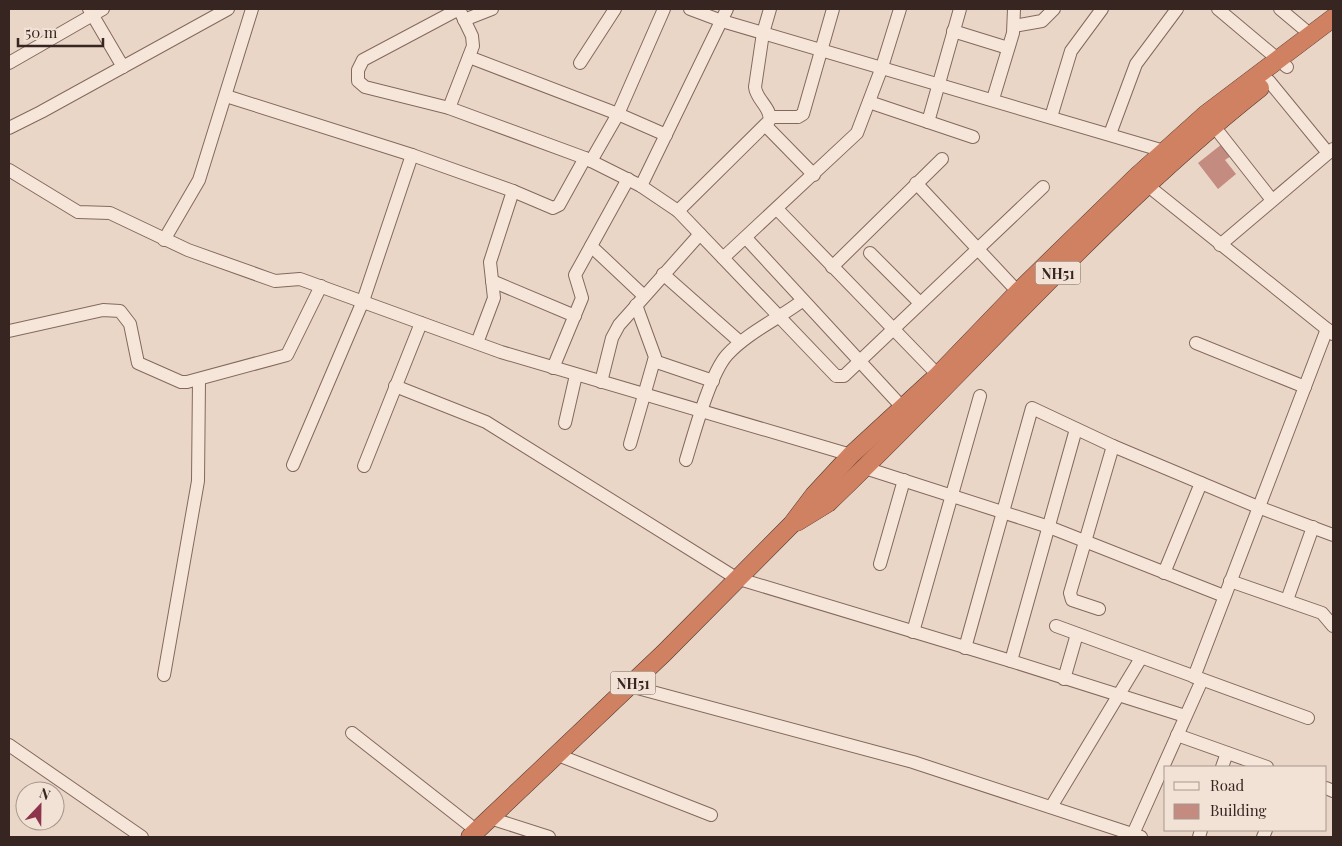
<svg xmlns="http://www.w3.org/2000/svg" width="1342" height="846" font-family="'Playfair Display',serif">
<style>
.building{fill:#c48b81}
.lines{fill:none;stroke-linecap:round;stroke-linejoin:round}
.minor-casing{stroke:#84685e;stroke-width:14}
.highway-casing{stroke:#523832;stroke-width:19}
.minor{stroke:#f6e6da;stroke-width:12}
.highway{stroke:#d08161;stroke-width:18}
.labels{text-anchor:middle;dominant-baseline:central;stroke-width:4;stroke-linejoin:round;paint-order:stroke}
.shield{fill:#f2e2d6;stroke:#6e5e57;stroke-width:1}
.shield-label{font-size:14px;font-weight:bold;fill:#362520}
</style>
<rect width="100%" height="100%" fill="#ead6c7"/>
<polygon class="building" points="1222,144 1231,156 1225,160 1236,174 1218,189 1198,163"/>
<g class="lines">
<g class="minor-casing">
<g id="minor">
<polyline points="89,9 123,67"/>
<polyline points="459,9 363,60 358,70 358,81 365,87 449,108 585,158 641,186 678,211 836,376 844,376 1043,187"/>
<polyline points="690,9 722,21 1164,151"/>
<polyline points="1218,9 1287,67"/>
<polyline points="1280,9 1311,35"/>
<polyline points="464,20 492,9"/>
<polyline points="1014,26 1042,21 1054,9"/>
<polyline points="953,31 1008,48"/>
<polyline points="469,57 618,114 666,135"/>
<polyline points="9,63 103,9"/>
<polyline points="580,63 615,9"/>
<polyline points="1269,81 1328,153"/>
<polyline points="226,96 412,155 513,191 553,208 559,205 585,158"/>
<polyline points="993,99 1013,33 1014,9"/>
<polyline points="869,102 973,137"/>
<polyline points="449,108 473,46 472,36 459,9"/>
<polyline points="770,117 798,117 803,114 833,9"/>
<polyline points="1051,117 1071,51 1102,9"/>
<polyline points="928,122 960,9"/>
<polyline points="1213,125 1272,200"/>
<polyline points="766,126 814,175"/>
<polyline points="9,128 41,112 228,9"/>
<polyline points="1110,134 1136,64 1177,9"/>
<polyline points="591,161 618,114 664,9"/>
<polyline points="9,170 78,212 110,213 188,250 275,281 300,279 501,352 851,455"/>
<polyline points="1142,181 1333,334"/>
<polyline points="916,183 1018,292"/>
<polyline points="641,186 727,9"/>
<polyline points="777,209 938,375"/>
<path d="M678,211L769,121C773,109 756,100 755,87L763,33L770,9"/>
<polyline points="746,238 902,407"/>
<polyline points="164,240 199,180 252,9"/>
<polyline points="1220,245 1333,149"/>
<polyline points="591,246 644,296"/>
<polyline points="870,253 920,303"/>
<polyline points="723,258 857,133 882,67 900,9"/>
<polyline points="832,267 942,159"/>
<polyline points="663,274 740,342"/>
<polyline points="492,281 575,316"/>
<polyline points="9,331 103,310 120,311 130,324 138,363 181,382 187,382 287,355 321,286"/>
<polyline points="477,343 494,298 490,262 513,191"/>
<polyline points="1196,343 1305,387"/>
<polyline points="654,361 713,381"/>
<polyline points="553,368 582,298 575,275 628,179"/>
<polyline points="601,382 612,338 619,325 700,234"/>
<polyline points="395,386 486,422 736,578 1011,661 1185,716"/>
<polyline points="565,423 576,375"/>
<polyline points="630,444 655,357 636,305"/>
<path d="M686,460C694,434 710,374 727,355C747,333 778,319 802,301"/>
<polyline points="293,465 363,301 412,155"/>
<polyline points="364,466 421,323"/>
<polyline points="865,468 1049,527 1224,596"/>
<polyline points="880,564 904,480"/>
<polyline points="1164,573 1201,483"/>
<polyline points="1230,581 1322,613 1333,626"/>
<polyline points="1287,600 1313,527"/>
<polyline points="1099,609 1072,600 1070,593 1113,446"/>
<polyline points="1056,626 1308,718"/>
<polyline points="913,632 980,396"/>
<polyline points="965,648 1032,408 1113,446 1258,507 1333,535"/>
<polyline points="1011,661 1076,429"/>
<polyline points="164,675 198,481 199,380"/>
<polyline points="1194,677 1327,329"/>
<polyline points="1064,679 1077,634"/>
<polyline points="630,686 913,762 1141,837"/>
<polyline points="352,733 477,831"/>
<polyline points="1177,735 1267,767"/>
<polyline points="9,745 142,837"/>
<polyline points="558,755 711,815"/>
<polyline points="1222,767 1227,753"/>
<polyline points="1326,788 1333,791"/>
<polyline points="1051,807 1141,658"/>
<polyline points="490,818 549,837"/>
<polyline points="1133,834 1202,680"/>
<polyline points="1199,837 1201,830"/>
<polyline points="1263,837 1266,830"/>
</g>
</g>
<g class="highway-casing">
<g id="highway">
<path d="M797,522L828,503C973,365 1103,212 1260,88"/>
<polyline points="470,837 664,653 792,524 814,495 851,455 938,375 1018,292 1137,176 1206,114 1333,18"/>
</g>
</g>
<use href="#minor" class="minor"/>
<use href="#highway" class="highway"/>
</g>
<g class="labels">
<g class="shield">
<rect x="1035.5" y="261.5" width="45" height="23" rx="4"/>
<rect x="610.5" y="671.5" width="45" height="23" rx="4"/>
</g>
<g class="shield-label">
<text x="1058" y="273">NH51</text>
<text x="633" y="683">NH51</text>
</g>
</g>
<rect width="1342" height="846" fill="none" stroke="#362520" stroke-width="20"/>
<rect x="1164" y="766" width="162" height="65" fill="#f2e2d6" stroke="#a7968d"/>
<rect x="1174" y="782" width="25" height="8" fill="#f6e6da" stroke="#a7968d"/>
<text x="1210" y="791" font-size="15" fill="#362520">Road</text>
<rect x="1174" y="804" width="25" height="15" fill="#c48b81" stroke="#a7968d"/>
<text x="1210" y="816" font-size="15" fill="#362520">Building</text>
<g transform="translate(40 806) rotate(22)"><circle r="24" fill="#f2e2d6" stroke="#a7968d"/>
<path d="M0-4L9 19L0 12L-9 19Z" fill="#8d344c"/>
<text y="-8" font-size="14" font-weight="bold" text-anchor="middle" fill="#362520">N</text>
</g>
<path d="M18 38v8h85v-8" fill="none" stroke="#362520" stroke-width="2.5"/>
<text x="25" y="38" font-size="15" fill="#362520" stroke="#f2e2d6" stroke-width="4" paint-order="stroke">50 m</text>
</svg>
